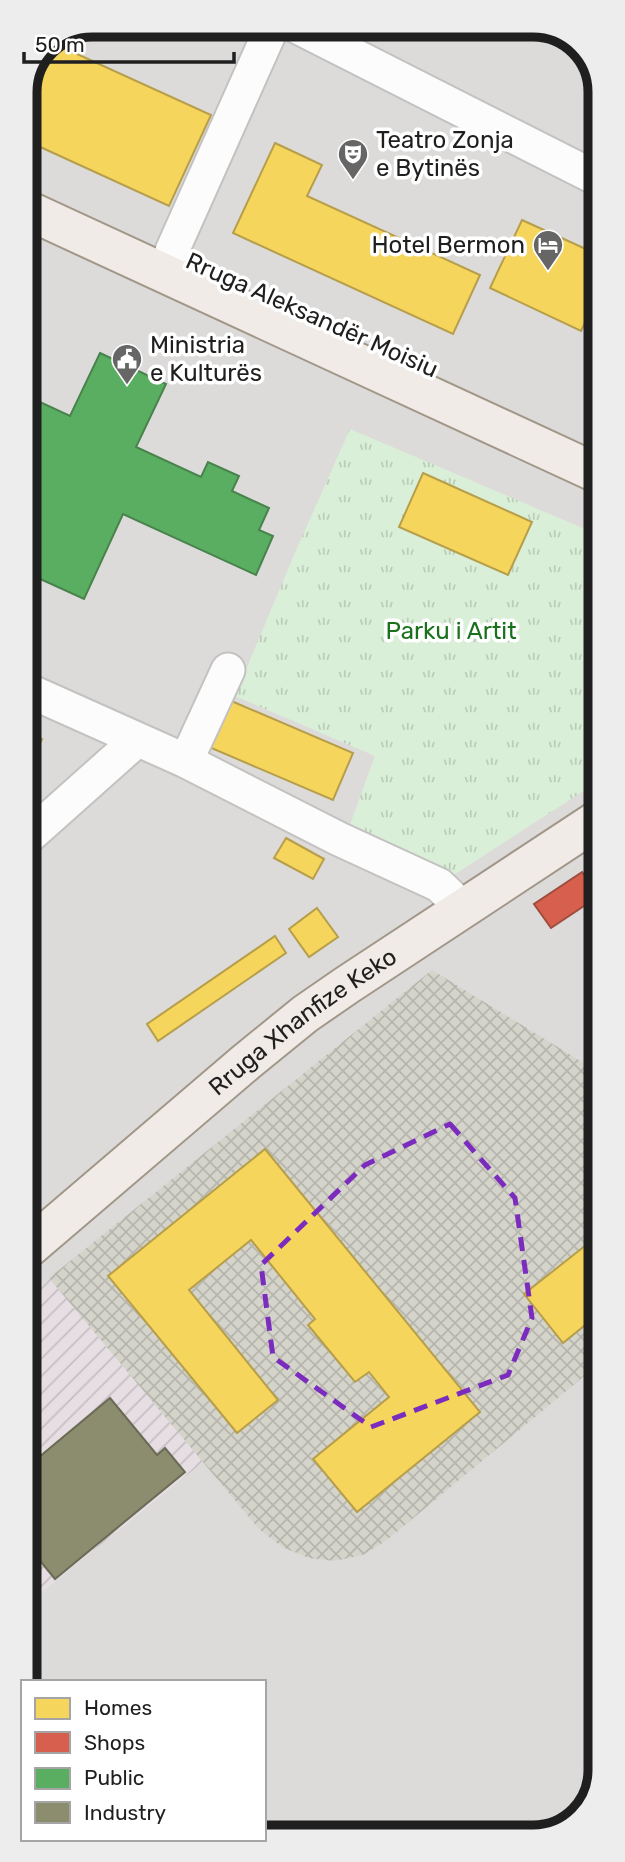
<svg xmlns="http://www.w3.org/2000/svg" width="625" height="1862" font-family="Rubik,sans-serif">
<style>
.residential{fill:#dcdbda}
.industrial{fill:url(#industrial-furrows)}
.construction{fill:url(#construction-cross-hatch)}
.park{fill:url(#park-tufts)}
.homes{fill:#f6d55c;stroke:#b69e4a;stroke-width:2}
.shops{fill:#d6604d;stroke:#9f4c3f;stroke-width:2}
.public{fill:#5aae61;stroke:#48834d;stroke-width:2}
.industry{fill:#8c8c6e;stroke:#6b6b56;stroke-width:2}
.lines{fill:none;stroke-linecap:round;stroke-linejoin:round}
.minor-casing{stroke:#c3c2c1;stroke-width:37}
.major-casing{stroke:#a19788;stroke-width:42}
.minor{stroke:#fcfcfc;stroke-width:33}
.major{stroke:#f0ebe6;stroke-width:38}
.marked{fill:none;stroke:#7b2cbf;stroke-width:5;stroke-dasharray:14 9;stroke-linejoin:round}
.labels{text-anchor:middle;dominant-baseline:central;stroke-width:7;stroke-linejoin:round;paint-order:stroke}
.poi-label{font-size:24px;fill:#1f1f1f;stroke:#fff;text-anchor:start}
.street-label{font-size:24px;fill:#1f1f1f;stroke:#fff}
.park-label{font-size:24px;fill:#1a711c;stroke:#fff}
.rim{fill:none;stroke:#1f1f1f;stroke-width:9}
</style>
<defs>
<pattern id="industrial-furrows" width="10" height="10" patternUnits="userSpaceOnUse" patternTransform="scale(1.75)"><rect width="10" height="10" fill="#e6dee3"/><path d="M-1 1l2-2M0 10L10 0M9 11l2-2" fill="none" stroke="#c5bec2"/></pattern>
<pattern id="construction-cross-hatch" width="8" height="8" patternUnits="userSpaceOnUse" patternTransform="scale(1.75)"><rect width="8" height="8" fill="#d5d4cb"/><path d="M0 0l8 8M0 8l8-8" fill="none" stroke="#b6b6ae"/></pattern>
<pattern id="park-tufts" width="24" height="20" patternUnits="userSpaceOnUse" patternTransform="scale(1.75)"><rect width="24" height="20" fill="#daefd8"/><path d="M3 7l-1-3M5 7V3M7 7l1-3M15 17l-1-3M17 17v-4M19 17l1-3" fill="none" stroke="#bbccb9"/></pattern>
</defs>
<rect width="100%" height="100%" fill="#edebe9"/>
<polygon class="residential" points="92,25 541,25 578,41 598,75 600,1770 586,1811 550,1835 264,1837 264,1682 27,1682 25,88 45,44"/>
<polygon class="industrial" points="49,1278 203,1462 26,1605 26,1297"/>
<polygon class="construction" points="432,970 600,1073 600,1363 387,1540 363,1555 334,1561 309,1558 282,1547 259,1529 49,1278"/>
<polygon class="park" points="350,429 599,535 599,781 449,878 348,830 375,756 235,696 294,555"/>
<g class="homes">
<polygon points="58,38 55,44 211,115 169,206 25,140 25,88 45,44"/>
<polygon points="275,143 322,165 307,196 480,275 453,334 233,233"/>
<polygon points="522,220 599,255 599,294 581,331 490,288"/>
<polygon points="423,473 532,522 508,575 399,527"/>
<polygon points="229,700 353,753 333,800 209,747"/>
<polygon points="25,732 42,739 25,776"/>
<polygon points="286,838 324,859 313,879 274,858"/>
<polygon points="317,908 338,937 309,957 289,929"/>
<polygon points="275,936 286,953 158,1041 147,1024"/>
<polygon points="265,1149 480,1412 357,1512 313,1459 389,1397 369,1372 355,1382 308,1325 315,1319 251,1240 189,1290 278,1400 237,1433 108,1276"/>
<polygon points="600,1234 600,1313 563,1343 524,1294"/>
</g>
<polygon class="shops" points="582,872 599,896 551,928 534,904"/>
<polygon class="public" points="100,353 166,384 136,447 201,477 208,462 239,476 232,491 269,508 259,530 273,536 256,575 123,514 84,599 25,572 25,395 70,416"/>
<polygon class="industry" points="110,1398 157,1455 165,1448 185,1472 55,1579 37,1557 26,1566 26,1468"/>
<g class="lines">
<g class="minor-casing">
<g id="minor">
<polyline points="294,25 598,179"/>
<polyline points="172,251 273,25"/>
<polyline points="25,689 186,761 339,839 439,885 464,909"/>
<polyline points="186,761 228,670"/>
<polyline points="26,839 137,740"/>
</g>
</g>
<g class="major-casing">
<g id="major">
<polyline points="25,209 599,474"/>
<path id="s1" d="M26,1250L246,1062L305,1014L347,985L599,819"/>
</g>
</g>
<use href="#minor" class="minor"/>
<use href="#major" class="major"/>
</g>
<path class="marked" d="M450,1124L515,1198L532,1318L508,1375L371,1427L273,1357L261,1265L365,1165Z"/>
<defs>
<g id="theatre-pin" transform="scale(1.575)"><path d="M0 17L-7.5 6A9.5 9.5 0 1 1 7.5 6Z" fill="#676666" stroke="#fff"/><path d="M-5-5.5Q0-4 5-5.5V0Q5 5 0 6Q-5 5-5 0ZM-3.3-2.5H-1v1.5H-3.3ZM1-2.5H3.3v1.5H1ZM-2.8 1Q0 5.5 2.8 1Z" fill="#fff"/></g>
<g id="hotel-pin" transform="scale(1.575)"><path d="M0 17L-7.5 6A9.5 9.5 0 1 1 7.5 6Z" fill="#676666" stroke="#fff"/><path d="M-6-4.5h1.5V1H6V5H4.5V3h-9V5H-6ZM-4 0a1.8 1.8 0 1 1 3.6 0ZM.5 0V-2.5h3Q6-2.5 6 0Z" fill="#fff"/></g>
<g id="civic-pin" transform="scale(1.575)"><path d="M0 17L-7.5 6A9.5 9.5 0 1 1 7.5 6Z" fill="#676666" stroke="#fff"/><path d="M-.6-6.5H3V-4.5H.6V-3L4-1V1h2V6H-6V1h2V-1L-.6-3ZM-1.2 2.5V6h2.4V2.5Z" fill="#fff"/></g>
</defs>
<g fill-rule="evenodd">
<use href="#theatre-pin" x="353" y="154"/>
<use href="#hotel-pin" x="548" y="245"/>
<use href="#civic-pin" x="127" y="359"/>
</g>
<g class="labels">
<g class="poi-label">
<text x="376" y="140">Teatro Zonja<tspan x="376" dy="28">e Bytinës</tspan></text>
<text x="525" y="245" text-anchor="end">Hotel Bermon</text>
<text x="150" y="345">Ministria<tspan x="150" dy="28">e Kulturës</tspan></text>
</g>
<g class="street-label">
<text transform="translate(312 315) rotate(24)">Rruga Aleksandër Moisiu</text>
<text stroke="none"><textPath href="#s1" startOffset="359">Rruga Xhanfize Keko</textPath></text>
</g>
<g class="park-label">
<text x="451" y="631">Parku i Artit</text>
</g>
</g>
<path d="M0 0H625V1862H0ZM92 37H533A55 55 0 0 1 588 92V1770A55 55 0 0 1 533 1825H92A55 55 0 0 1 37 1770V92A55 55 0 0 1 92 37Z" fill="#ededed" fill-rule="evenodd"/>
<path class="rim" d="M92 37H533A55 55 0 0 1 588 92V1770A55 55 0 0 1 533 1825H92A55 55 0 0 1 37 1770V92A55 55 0 0 1 92 37Z"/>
<rect x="21" y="1680" width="245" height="161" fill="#ffffff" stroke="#a5a5a5" stroke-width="2"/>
<rect x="35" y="1698" width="35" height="21" fill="#f6d55c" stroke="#a5a5a5" stroke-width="2"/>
<text x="84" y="1715" font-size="21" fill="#1f1f1f">Homes</text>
<rect x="35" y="1732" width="35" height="21" fill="#d6604d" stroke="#a5a5a5" stroke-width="2"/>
<text x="84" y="1750" font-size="21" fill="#1f1f1f">Shops</text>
<rect x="35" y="1768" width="35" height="21" fill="#5aae61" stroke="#a5a5a5" stroke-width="2"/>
<text x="84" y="1785" font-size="21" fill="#1f1f1f">Public</text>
<rect x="35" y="1802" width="35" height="21" fill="#8c8c6e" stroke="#a5a5a5" stroke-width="2"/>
<text x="84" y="1820" font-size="21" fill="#1f1f1f">Industry</text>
<path d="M24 52v10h210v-10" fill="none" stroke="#1f1f1f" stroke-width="3.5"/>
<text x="35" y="52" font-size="21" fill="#1f1f1f" stroke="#ffffff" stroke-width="5" paint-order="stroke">50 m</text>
</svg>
